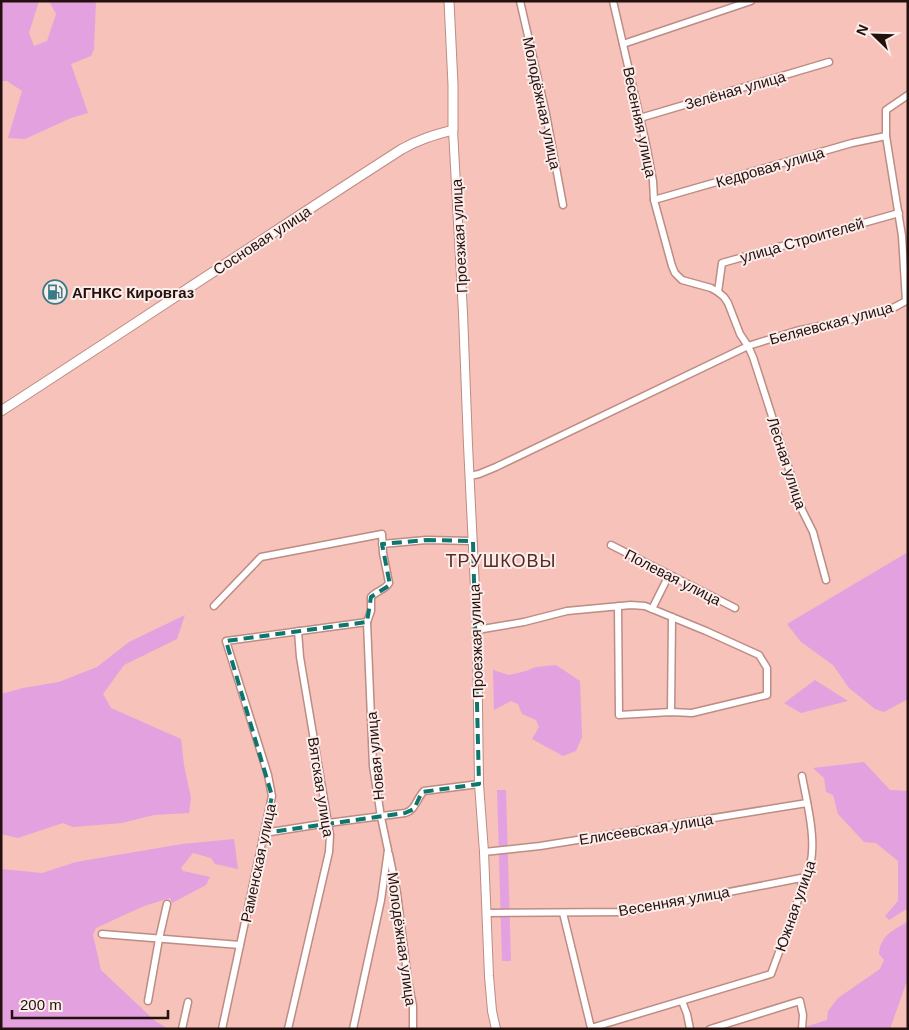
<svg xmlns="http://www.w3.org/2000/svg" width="909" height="1030" font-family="Helvetica,sans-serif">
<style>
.green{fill:#e3a1df}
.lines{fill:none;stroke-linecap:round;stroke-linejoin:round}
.minor-casing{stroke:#bd8c84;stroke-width:9}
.major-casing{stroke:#bd8c84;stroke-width:10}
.highway-casing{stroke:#bd8c84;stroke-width:11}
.minor{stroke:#fff;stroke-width:6}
.major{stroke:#fff;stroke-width:8}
.highway{stroke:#fff;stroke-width:9}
.marked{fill:none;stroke:#0f766e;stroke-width:4;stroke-dasharray:10 6;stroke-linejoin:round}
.labels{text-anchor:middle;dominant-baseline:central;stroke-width:4;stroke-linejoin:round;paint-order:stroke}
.street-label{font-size:15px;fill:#23110e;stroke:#fdedea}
.poi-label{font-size:15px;font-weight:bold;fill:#23110e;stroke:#fdedea;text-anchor:start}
.quarter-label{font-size:18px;letter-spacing:1px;fill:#542b25;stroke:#fdedea}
</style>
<rect width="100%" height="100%" fill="#f6c2ba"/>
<g class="green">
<polygon points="1,1 39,1 29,33 34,46 47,41 56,14 49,1 96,1 94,49 91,56 71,64 88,113 71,118 25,139 8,138 22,91 7,81 1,81"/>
<polygon points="908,552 908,699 884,712 875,709 849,688 833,665 801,642 787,624"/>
<polygon points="185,615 177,639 124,665 103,694 111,708 181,739 184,765 191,798 189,813 154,815 122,823 73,827 63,823 18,838 1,834 1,694 23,688 59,682 97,667 129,642"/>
<polygon points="556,665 580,681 582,737 576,751 563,756 532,739 539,727 536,720 522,714 518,704 511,701 494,710 493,670 509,675 526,671 536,667"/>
<polygon points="815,680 848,701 801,713 784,703"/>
<polygon points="864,762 890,790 908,791 908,908 889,920 885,916 898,901 898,861 876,843 864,842 838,814 833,795 826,792 824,778 813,768"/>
<polygon points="497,790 506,790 511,961 502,961"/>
<polygon points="234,839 238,869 215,864 211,858 193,853 181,868 183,871 210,877 206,885 172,903 170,898 144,906 96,928 93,935 101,970 154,1020 168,1029 1,1029 1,869 42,873 76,862 182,844"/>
<path d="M907,922H908V978L890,1029H807L805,1027L827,1020L828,1011L838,998L880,969L884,960L879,954C881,935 891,932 907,922Z"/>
</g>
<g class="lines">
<g class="minor-casing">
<g id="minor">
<polyline points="520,1 546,114 563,205"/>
<polyline points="613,1 646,144 653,181 654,200 672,266 675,273 682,280 711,288 718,292 724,297 728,303 740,334 748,346 753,357 802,510 813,532 826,580"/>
<polyline points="623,44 751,1"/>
<polyline points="640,118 829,62"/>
<polyline points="654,200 852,143 886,136"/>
<polyline points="718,292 722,263 899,213"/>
<polyline points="470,476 479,474 496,467 748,346 796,331 849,320 893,308 906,301 902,236 886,136 886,110 908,95"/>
<polyline points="382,544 426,540 473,541"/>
<polyline points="611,545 735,608"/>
<path d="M214,606L261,557L382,534L383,553L389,583C385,590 376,591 371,597V611L367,622"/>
<polyline points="652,609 669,575"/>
<polyline points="477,630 524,622 567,611 631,605 645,606 706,631 759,655 767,668 767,695 692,713 671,712 619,715 618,606"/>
<polyline points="671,712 672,617"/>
<path d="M264,833L328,823L405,813C416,810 416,799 424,791L479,784"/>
<polyline points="484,852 540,846 807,803"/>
<polyline points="389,854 397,893 408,981 413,1006 413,1029"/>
<polyline points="487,913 626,912 801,878"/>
<path d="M563,913L591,1028L771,974L802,889L801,878L807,876C809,868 812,860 812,852C814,830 806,798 802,776"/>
<polyline points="102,934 240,945"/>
<polyline points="148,1001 159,939 167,904"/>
<polyline points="682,1001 687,1014 690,1029"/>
<polyline points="182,1029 188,1002"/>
<polyline points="222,1029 272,796 268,775 226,641 367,622 373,766 381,817 388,850 381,900 353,1029"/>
<polyline points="288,1029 329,852 330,835 300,657 298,631"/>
<polyline points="710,1029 800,1001 803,1015 802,1029"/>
</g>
</g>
<g class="major-casing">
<polyline id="major" points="453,130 463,313 468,445 477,630 479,784 484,852 489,976 492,1011 496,1029"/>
</g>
<g class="highway-casing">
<path id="highway" d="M1,411C135,324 268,235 402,149C420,139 434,135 453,130V85L449,1"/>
</g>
<use href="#minor" class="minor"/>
<use href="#major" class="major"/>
<use href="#highway" class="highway"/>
</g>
<path class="marked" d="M426,540L473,541L479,784L422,792L414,809L405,813L264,833L272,796L226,641L367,622L371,597L390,585L382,544Z"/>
<defs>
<g id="fuel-ring" transform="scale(1.25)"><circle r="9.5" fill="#fdedea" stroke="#357c86" stroke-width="1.5"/><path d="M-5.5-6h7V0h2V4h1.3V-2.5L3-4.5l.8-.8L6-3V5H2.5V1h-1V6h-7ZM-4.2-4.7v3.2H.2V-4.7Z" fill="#357c86"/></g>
</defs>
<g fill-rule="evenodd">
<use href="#fuel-ring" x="55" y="292"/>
</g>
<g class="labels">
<g class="street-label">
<text transform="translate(735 90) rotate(-16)">Зелёная улица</text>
<text transform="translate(542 103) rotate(78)">Молодёжная улица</text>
<text transform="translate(640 122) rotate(78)">Весенняя улица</text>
<text transform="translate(770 167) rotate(-16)">Кедровая улица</text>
<text transform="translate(459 236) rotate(-93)">Проезжая улица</text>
<text transform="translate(262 240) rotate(-33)">Сосновая улица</text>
<text transform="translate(802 240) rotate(-16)">улица Строителей</text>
<text transform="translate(831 323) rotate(-15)">Беляевская улица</text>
<text transform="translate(787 463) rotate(72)">Лесная улица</text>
<text transform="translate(673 577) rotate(27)">Полевая улица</text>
<text transform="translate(476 641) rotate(-92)">Проезжая улица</text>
<text transform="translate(375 756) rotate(-95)">Новая улица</text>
<text transform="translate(321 787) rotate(81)">Вятская улица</text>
<text transform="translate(646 829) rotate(-9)">Елисеевская улица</text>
<text transform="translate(258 863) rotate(-78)">Раменская улица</text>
<text transform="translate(674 901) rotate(-10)">Весенняя улица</text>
<text transform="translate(795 906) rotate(-71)">Южная улица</text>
<text transform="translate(402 939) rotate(82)">Молодёжная улица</text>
</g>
<g class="poi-label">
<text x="72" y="292">АГНКС Кировгаз</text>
</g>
<g class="quarter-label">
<text x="501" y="561">ТРУШКОВЫ</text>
</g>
</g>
<rect width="909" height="1030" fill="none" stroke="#23110e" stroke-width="5"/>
<g transform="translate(874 35) rotate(293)" stroke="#fdedea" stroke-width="4" paint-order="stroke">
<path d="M0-4L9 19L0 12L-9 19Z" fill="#23110e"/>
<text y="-8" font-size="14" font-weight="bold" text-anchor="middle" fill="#23110e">N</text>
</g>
<path d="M12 1010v8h156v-8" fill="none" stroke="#23110e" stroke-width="2.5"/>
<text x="20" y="1010" font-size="15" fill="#23110e" stroke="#fdedea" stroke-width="4" paint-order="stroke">200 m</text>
</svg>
